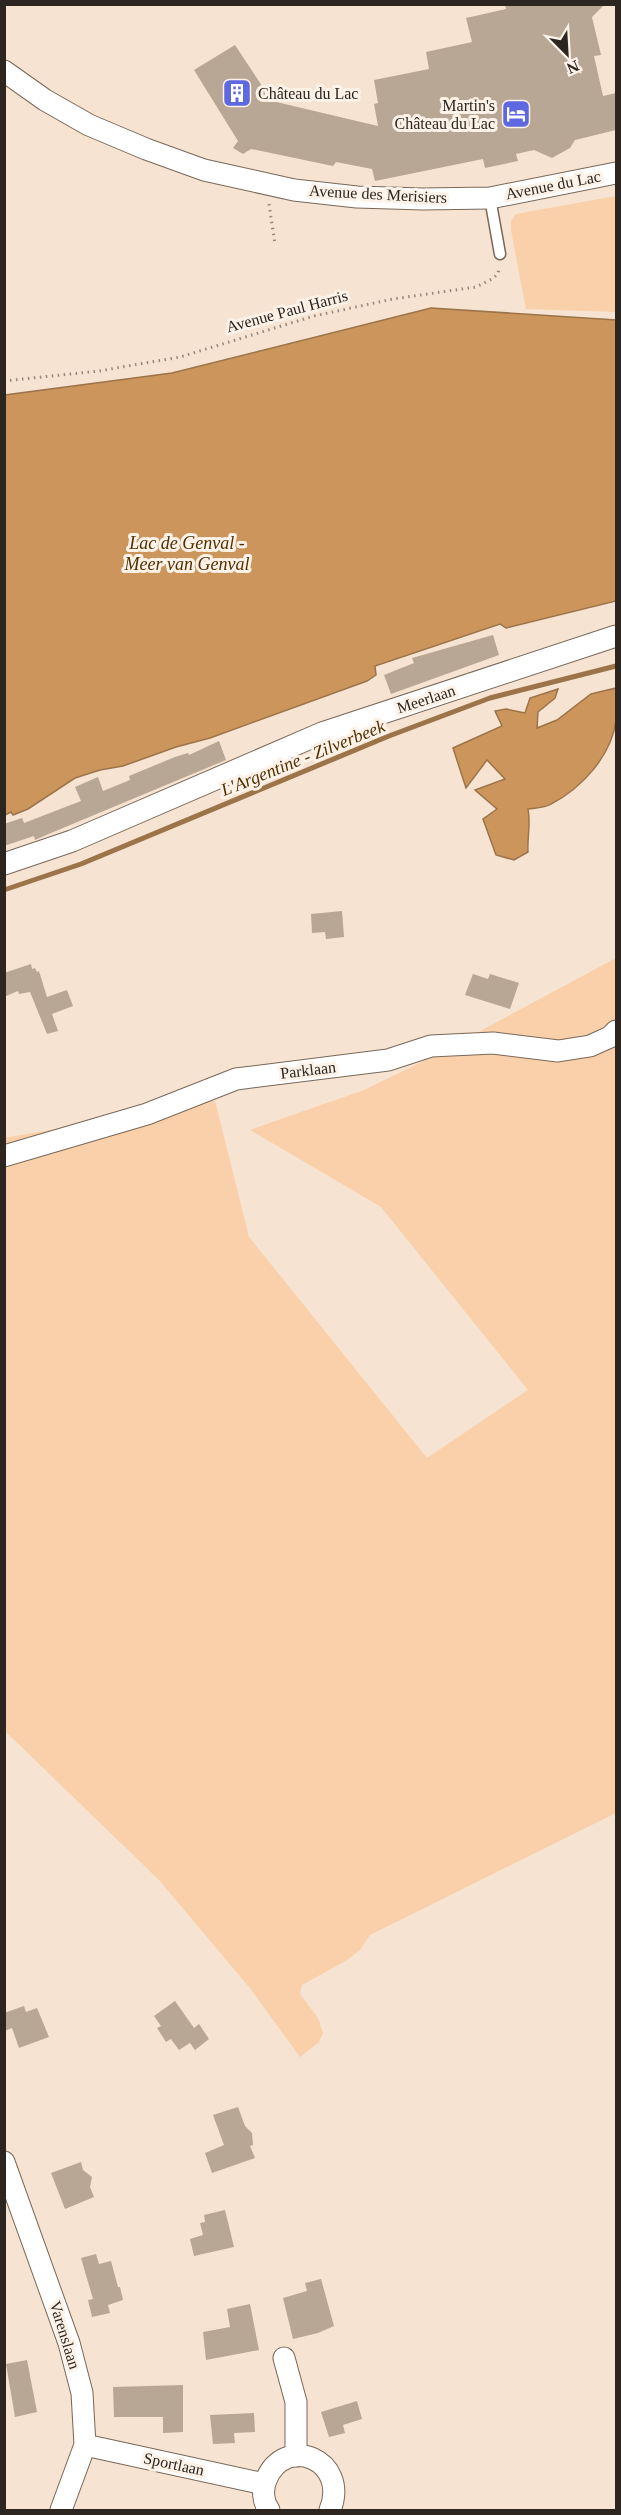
<svg xmlns="http://www.w3.org/2000/svg" width="621" height="2515" font-family="'Times New Roman',serif">
<style>
.green{fill:#f9d0a9}
.water{fill:#cc955c;stroke:#9c744a;stroke-width:1.5}
.lines{fill:none;stroke-linecap:round;stroke-linejoin:round}
.stream{stroke:#9c744a;stroke-width:5}
.building{fill:#b9a796}
.lane-casing{stroke:#796858;stroke-width:13}
.street-casing{stroke:#796858;stroke-width:23}
.path{stroke:#96887c;stroke-width:3;stroke-dasharray:1.5 4.5;stroke-linecap:butt}
.lane{stroke:#fff;stroke-width:10}
.street{stroke:#fff;stroke-width:21}
.labels{text-anchor:middle;dominant-baseline:central;stroke-width:6;stroke-linejoin:round;paint-order:stroke}
.poi-label{font-size:16px;fill:#2d2620;stroke:#fdf2e7;text-anchor:start}
.street-label{font-size:16px;fill:#2d2620;stroke:#fdf2e7}
.water-label{font-size:18px;font-style:italic;fill:#542f00;stroke:#fdf2e7}
</style>
<rect width="100%" height="100%" fill="#f6e3d1"/>
<g class="green">
<polygon points="616,196 616,312 526,309 511,230 511,221 516,214"/>
<polygon points="616,958 616,1813 370,1935 360,1950 347,1960 302,1985 300,1994 318,2018 323,2033 319,2042 300,2057 249,1987 159,1880 5,1731 4,1138 215,1101 249,1237 427,1458 528,1390 381,1207 250,1130 364,1090 432,1057"/>
</g>
<g class="water">
<polygon points="431,308 616,320 616,601 506,628 500,624 375,666 376,675 367,681 210,738 176,747 123,766 100,770 75,778 28,809 13,815 11,812 5,815 5,395 172,373"/>
<path d="M616,688C617,699 618,711 616,721C611,756 582,788 551,804C545,808 535,808 528,809C531,823 527,838 528,852L514,860L496,855L483,819L497,809L475,790L505,779L487,760L466,788L453,748L502,726L495,711L506,709L525,713L530,698L558,689L555,698L538,712L537,728L557,720L591,694Z"/>
</g>
<g class="lines">
<polyline class="stream" points="4,890 81,864 389,736 490,698 616,666"/>
</g>
<g class="building">
<polygon points="505,4 605,4 592,17 601,55 594,56 603,96 616,93 616,130 575,140 570,148 552,158 534,150 516,154 518,161 485,168 483,159 375,181 372,169 336,162 333,166 251,149 243,154 233,148 238,141 194,70 235,45 272,101 378,126 374,104 378,103 374,80 429,69 426,52 472,42 466,18 506,9"/>
<polygon points="493,635 499,655 391,694 384,675 414,663 412,658"/>
<polygon points="219,741 226,760 51,833 35,840 34,836 4,846 4,824 22,818 24,823 81,801 75,787 98,777 103,791 130,780 129,776 175,757 188,753 189,755"/>
<polygon points="342,911 344,937 326,939 325,932 312,933 311,914"/>
<polygon points="31,964 32,969 35,968 37,972 39,971 47,997 67,990 73,1006 52,1014 58,1031 47,1034 30,992 19,994 18,991 4,997 4,973"/>
<polygon points="473,974 488,979 490,974 519,983 510,1009 465,995"/>
<polygon points="175,2001 194,2028 199,2024 209,2039 195,2050 190,2043 179,2050 171,2039 166,2042 157,2028 161,2026 154,2016"/>
<polygon points="24,2006 26,2012 37,2008 49,2037 19,2048 12,2028 4,2031 4,2013"/>
<polygon points="238,2107 245,2126 252,2133 253,2145 250,2146 255,2158 212,2173 205,2153 224,2145 213,2115"/>
<polygon points="81,2162 83,2170 92,2177 90,2187 94,2197 65,2209 51,2173"/>
<polygon points="225,2210 234,2247 194,2256 190,2239 203,2235 200,2223 205,2222 204,2215"/>
<polygon points="96,2254 99,2264 111,2261 118,2287 120,2287 123,2300 108,2305 110,2313 92,2317 88,2300 93,2299 81,2258"/>
<polygon points="321,2279 334,2326 318,2333 293,2339 283,2298 307,2291 305,2283"/>
<polygon points="250,2304 259,2350 206,2360 203,2332 230,2327 227,2309"/>
<polygon points="27,2360 37,2412 15,2417 6,2364"/>
<polygon points="183,2385 183,2432 163,2433 163,2417 114,2417 113,2387"/>
<polygon points="357,2401 362,2419 343,2425 345,2433 329,2437 321,2412"/>
<polygon points="254,2413 255,2432 234,2433 235,2443 213,2444 210,2415"/>
</g>
<g class="lines">
<g class="lane-casing">
<polyline id="lane" points="490,198 500,254"/>
</g>
<g class="street-casing">
<g id="street">
<polyline points="4,71 45,100 89,125 146,149 204,170 294,190 357,197 423,199 490,198 616,173"/>
<polyline points="4,864 72,841 322,733 616,636"/>
<polyline points="4,1156 147,1114 236,1079 388,1060 431,1046 493,1043 558,1051 590,1046 610,1037 616,1031"/>
<polyline points="4,2162 69,2343 82,2393 85,2445 61,2510"/>
<polyline points="284,2358 296,2402 296,2456"/>
<polyline points="85,2445 264,2484"/>
<path d="M269,2510C263,2502 262,2490 266,2480C285,2433 350,2460 330,2510"/>
</g>
</g>
<g class="path">
<polyline points="269,204 275,244"/>
<polyline points="4,381 99,371 180,357 314,316 393,299 476,287 492,279 498,274 499,268"/>
</g>
<use href="#lane" class="lane"/>
<use href="#street" class="street"/>
</g>
<defs>
<g id="building-square" transform="scale(1.5)"><rect x="-9" y="-9" width="18" height="18" rx="4" fill="#5e68e0" stroke="#fdf2e7"/><path d="M-4-6H4V6H1V3H-1V6H-4ZM-2.5-4.3h1.7v1.8h-1.7ZM.8-4.3h1.7v1.8H.8ZM-2.5-1h1.7V.8h-1.7ZM.8-1h1.7V.8H.8Z" fill="#fff"/></g>
<g id="hotel-square" transform="scale(1.5)"><rect x="-9" y="-9" width="18" height="18" rx="4" fill="#5e68e0" stroke="#fdf2e7"/><path d="M-6-4.5h1.5V1H6V5H4.5V3h-9V5H-6ZM-4 0a1.8 1.8 0 1 1 3.6 0ZM.5 0V-2.5h3Q6-2.5 6 0Z" fill="#fff"/></g>
</defs>
<g fill-rule="evenodd">
<use href="#building-square" x="237" y="93"/>
<use href="#hotel-square" x="516" y="114"/>
</g>
<g class="labels">
<g class="poi-label">
<text x="258" y="93">Château du Lac</text>
<text x="495" y="105" text-anchor="end">Martin's<tspan x="495" dy="18">Château du Lac</tspan></text>
</g>
<g class="street-label">
<text transform="translate(553 185) rotate(-11)">Avenue du Lac</text>
<text transform="translate(378 194) rotate(3)">Avenue des Merisiers</text>
<text transform="translate(287 311) rotate(-15)">Avenue Paul Harris</text>
<text transform="translate(426 699) rotate(-18)">Meerlaan</text>
<text transform="translate(308 1070) rotate(-7)">Parklaan</text>
<text transform="translate(65 2335) rotate(73)">Varenslaan</text>
<text transform="translate(174 2464) rotate(12)">Sportlaan</text>
</g>
<g class="water-label">
<text x="187" y="543">Lac de Genval -<tspan x="187" dy="21">Meer van Genval</tspan></text>
<text transform="translate(303 758) rotate(-22)">L'Argentine - Zilverbeek</text>
</g>
</g>
<rect width="621" height="2515" fill="none" stroke="#2d2620" stroke-width="12"/>
<g transform="translate(567 54) rotate(156)" stroke="#fdf2e7" stroke-width="4.5" paint-order="stroke">
<path d="M0-4.5L10 22L0 15L-10 22Z" fill="#2d2620"/>
<text y="-9" font-size="16" font-weight="bold" text-anchor="middle" fill="#2d2620">N</text>
</g>
</svg>
